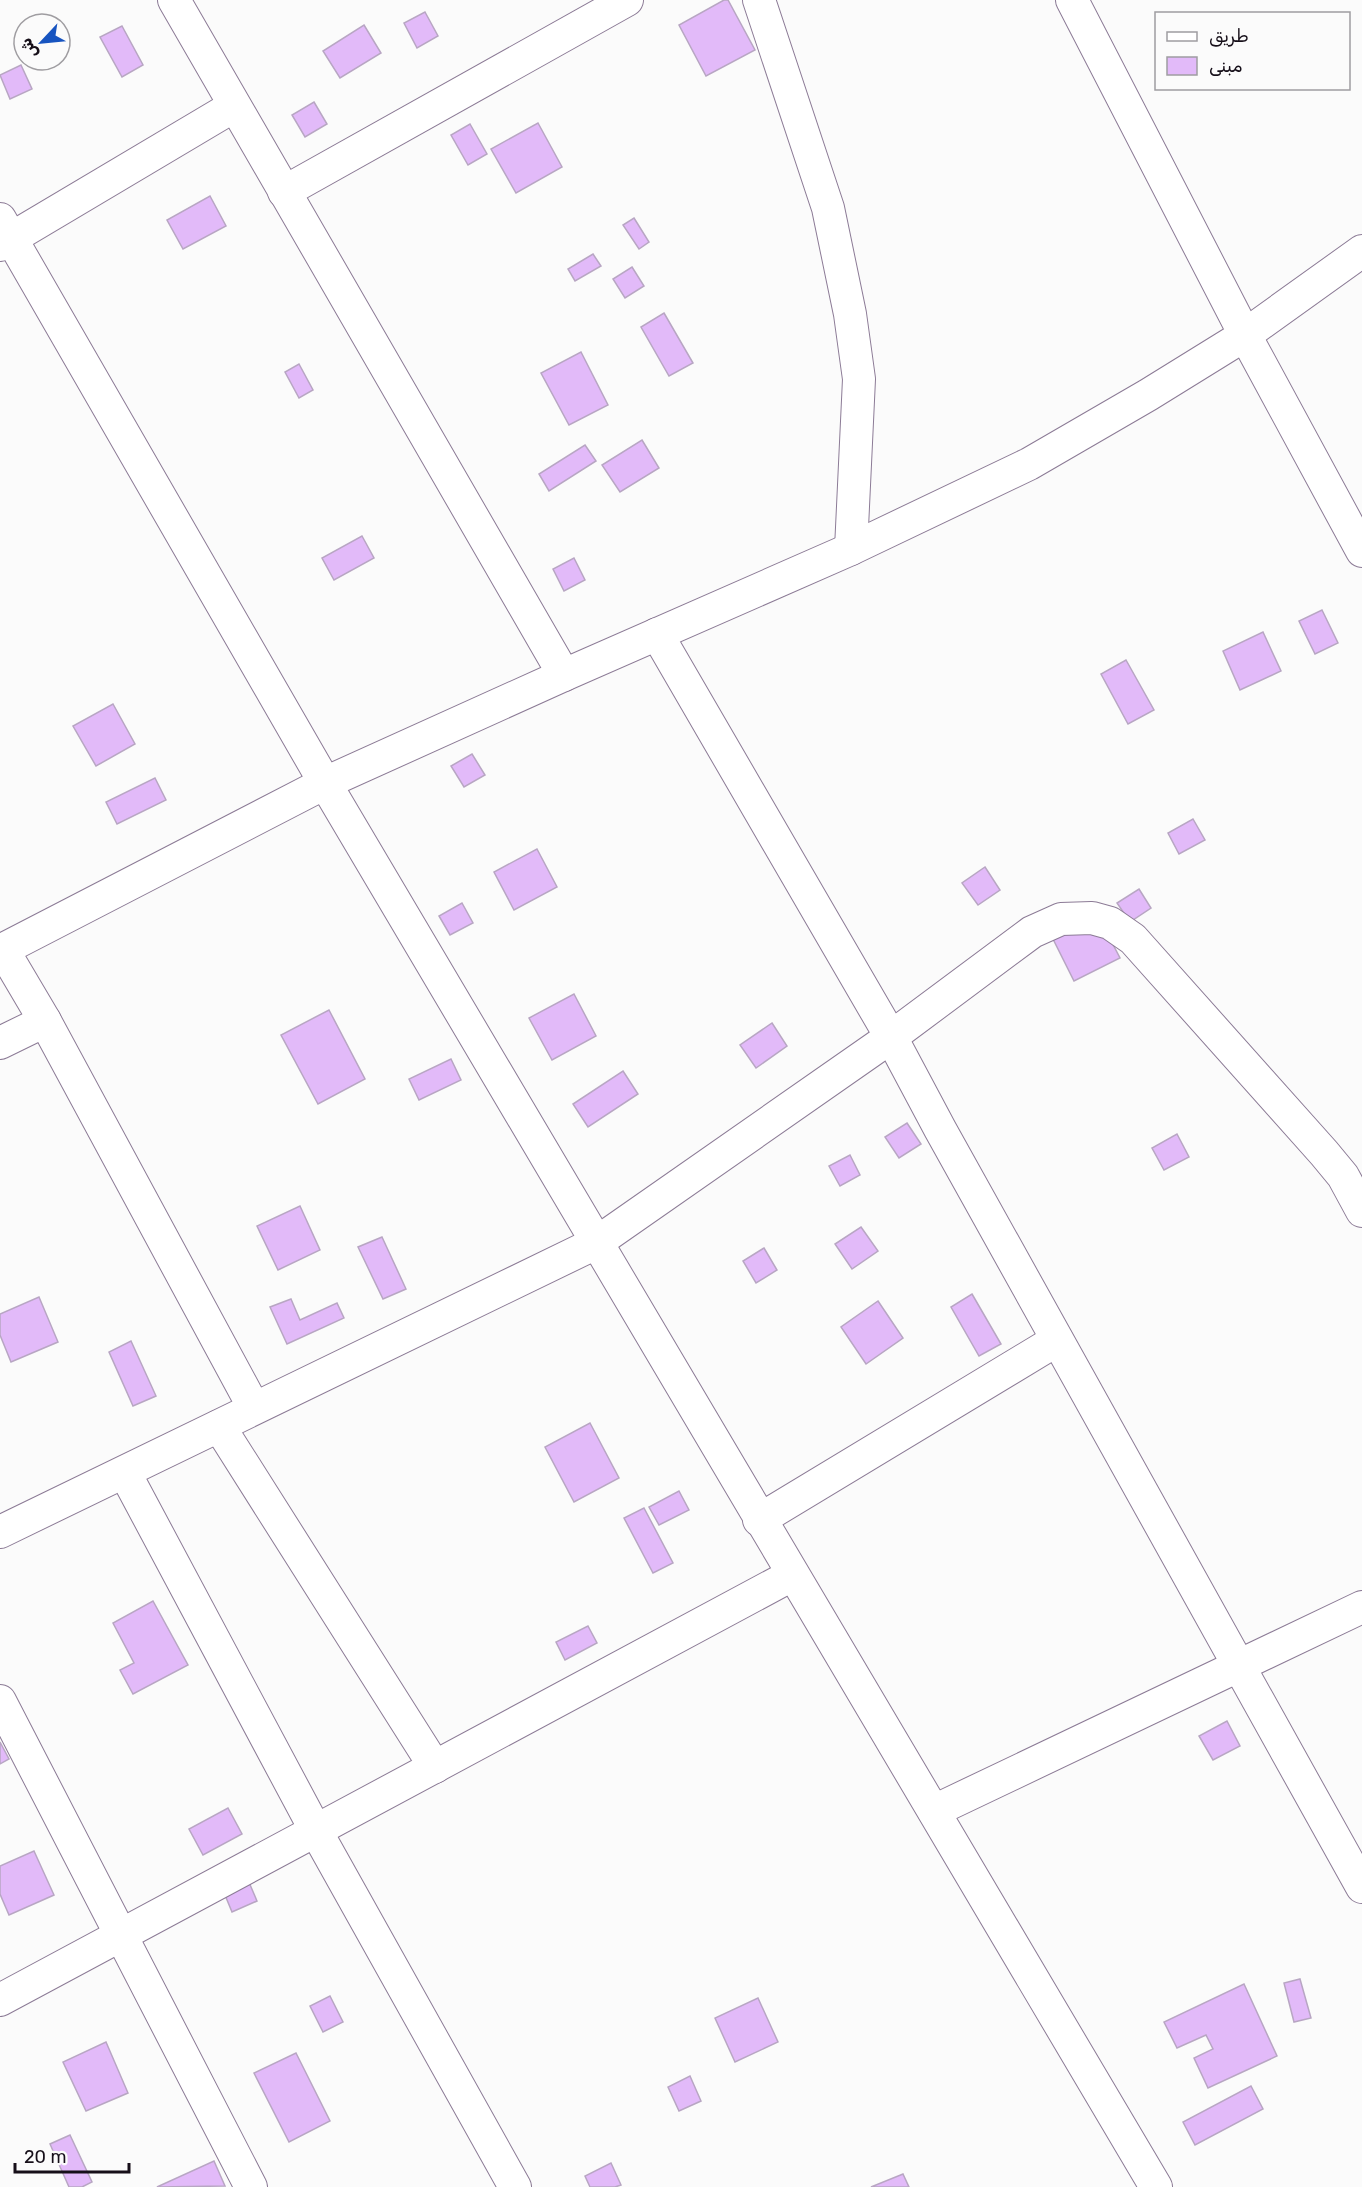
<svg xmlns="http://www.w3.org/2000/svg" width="1362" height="2187" font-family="Rubik,Cairo,sans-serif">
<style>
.building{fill:#e2baf9;stroke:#b8a6c3;stroke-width:1.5}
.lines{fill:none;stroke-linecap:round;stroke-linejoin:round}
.street-casing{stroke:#8c7b96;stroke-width:34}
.street{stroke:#fff;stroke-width:32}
</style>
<rect width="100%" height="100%" fill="#fbfbfb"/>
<g class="building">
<polygon points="724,0 728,0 755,50 706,76 679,25"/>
<polygon points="425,12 438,36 417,48 404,23"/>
<polygon points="364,25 381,53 340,78 323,51"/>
<polygon points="122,26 143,65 122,77 100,37"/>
<polygon points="21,65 32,89 10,99 0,75"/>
<polygon points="314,102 327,124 305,137 292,115"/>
<polygon points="538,123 562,167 516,193 491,149"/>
<polygon points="470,124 487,154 468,165 451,135"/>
<polygon points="210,196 226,226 183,249 167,220"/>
<polygon points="634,218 649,242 639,249 623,225"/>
<polygon points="593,254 601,266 575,281 568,269"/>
<polygon points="632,267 644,286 625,298 613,279"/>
<polygon points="664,313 693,363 669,376 641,327"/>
<polygon points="581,352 608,405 569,425 541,373"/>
<polygon points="299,364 313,390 299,398 285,372"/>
<polygon points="642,440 659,468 620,492 602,465"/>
<polygon points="585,445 596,461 549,491 539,474"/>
<polygon points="362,536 374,558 334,580 322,558"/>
<polygon points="574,558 585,580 564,591 553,569"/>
<polygon points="1322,610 1338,643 1315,654 1299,621"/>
<polygon points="1263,632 1281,671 1240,690 1223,651"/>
<polygon points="1126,660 1154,710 1128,724 1101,674"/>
<polygon points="113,704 135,744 96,766 73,726"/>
<polygon points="472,754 485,775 464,787 451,766"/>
<polygon points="155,778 166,800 117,824 106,802"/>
<polygon points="1193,819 1205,840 1179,854 1168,833"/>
<polygon points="537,849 557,887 514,910 494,872"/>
<polygon points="985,867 1000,890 978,905 962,883"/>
<polygon points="1139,889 1151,908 1130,922 1117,903"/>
<polygon points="462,903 473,923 450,935 439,916"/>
<polygon points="1096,912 1120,958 1074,981 1051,935"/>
<polygon points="574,994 596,1036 552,1060 529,1018"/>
<polygon points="329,1010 365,1079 318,1104 281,1035"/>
<polygon points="772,1023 787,1046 756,1068 740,1045"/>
<polygon points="451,1059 461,1080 419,1100 409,1079"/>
<polygon points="623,1071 638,1094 588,1127 573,1104"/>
<polygon points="907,1123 921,1144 899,1158 885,1137"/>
<polygon points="1177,1134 1189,1157 1164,1170 1152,1148"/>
<polygon points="850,1155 860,1175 840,1186 829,1166"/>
<polygon points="300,1206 320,1250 278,1270 257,1226"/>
<polygon points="861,1227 878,1251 852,1269 835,1244"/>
<polygon points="382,1237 406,1289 383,1299 358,1247"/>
<polygon points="764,1248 777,1270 756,1283 743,1261"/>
<polygon points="972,1294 1001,1344 979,1356 951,1307"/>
<polygon points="39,1297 58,1342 11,1362 0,1335 0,1314"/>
<polygon points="291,1299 300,1320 337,1303 344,1318 287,1344 270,1307"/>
<polygon points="878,1301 903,1338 866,1364 841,1327"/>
<polygon points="131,1341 156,1396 133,1406 109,1352"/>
<polygon points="590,1423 619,1478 574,1502 545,1447"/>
<polygon points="679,1491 689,1510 659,1525 649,1507"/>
<polygon points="644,1508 673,1563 653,1573 624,1518"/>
<polygon points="153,1601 188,1665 133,1694 120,1670 134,1663 113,1623"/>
<polygon points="588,1626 597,1643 565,1660 556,1642"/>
<polygon points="1227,1721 1240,1746 1213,1760 1199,1736"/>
<polygon points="0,1742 9,1759 0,1764"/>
<polygon points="228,1808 242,1834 203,1855 189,1829"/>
<polygon points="34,1851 54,1895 9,1915 0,1894 0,1866"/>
<polygon points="245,1873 257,1901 232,1912 220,1883"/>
<polygon points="1300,1979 1311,2018 1294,2022 1284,1983"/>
<polygon points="1244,1984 1277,2056 1208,2088 1194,2058 1213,2049 1206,2035 1177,2048 1164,2022"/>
<polygon points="330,1996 343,2022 323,2032 310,2006"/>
<polygon points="758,1998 778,2042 735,2062 715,2018"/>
<polygon points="106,2042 128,2093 86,2111 63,2062"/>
<polygon points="296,2053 330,2121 289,2142 254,2073"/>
<polygon points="690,2076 701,2101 679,2111 668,2087"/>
<polygon points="1251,2086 1263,2109 1195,2145 1183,2122"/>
<polygon points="70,2135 92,2182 82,2187 69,2187 50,2144"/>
<polygon points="214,2161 225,2186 157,2187"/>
<polygon points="611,2163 621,2185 615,2187 590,2187 585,2176"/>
<polygon points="903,2174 909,2187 871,2187"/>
</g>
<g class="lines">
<g class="street-casing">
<g id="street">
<polyline points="174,0 564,675"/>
<polyline points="759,0 828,208 850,314 859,379 851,549"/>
<polyline points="1072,0 1245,335 1362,551"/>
<polyline points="284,192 627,0"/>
<polyline points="0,219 325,783 1156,2187"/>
<polyline points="0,245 234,106"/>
<polyline points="657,634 891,1037 940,1129 1362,1887"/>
<polyline points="3,950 45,1021 254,1408"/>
<polyline points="0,951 325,783 564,675 851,549 1029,464 1148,395 1245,335 1362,251"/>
<polyline points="0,1043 45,1021"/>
<polyline points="219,1426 435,1767"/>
<polyline points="125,1473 316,1831 515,2187"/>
<polyline points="759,1520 1057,1340"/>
<polyline points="0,1532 596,1243 891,1037 1032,932 1061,919 1092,918 1110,923 1133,939 1324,1153 1343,1176 1362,1211"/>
<polyline points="0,1701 251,2187"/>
<polyline points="934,1811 1362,1607"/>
<polyline points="0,2000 792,1575"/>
</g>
</g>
<use href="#street" class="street"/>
</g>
<rect x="1155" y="12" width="195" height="78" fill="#fbfbfb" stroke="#9f9da1" stroke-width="1.5"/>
<rect x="1167" y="32" width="30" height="9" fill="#ffffff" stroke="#9f9da1" stroke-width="1.5"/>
<text x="1209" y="42" font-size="18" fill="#160f19">طريق</text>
<rect x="1167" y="57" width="30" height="18" fill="#e2baf9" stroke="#9f9da1" stroke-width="1.5"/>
<text x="1209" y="72" font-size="18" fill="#160f19">مبنى</text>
<g transform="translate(42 42) rotate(244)"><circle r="28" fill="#fbfbfb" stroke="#9f9da1" stroke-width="1.5"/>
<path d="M0-4.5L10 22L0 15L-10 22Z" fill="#1754c0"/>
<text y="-9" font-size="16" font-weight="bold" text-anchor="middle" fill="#160f19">ش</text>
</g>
<path d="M15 2163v9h114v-9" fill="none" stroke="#160f19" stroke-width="3"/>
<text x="24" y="2163" font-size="18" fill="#160f19" stroke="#fbfbfb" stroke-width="4.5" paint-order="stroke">20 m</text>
</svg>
